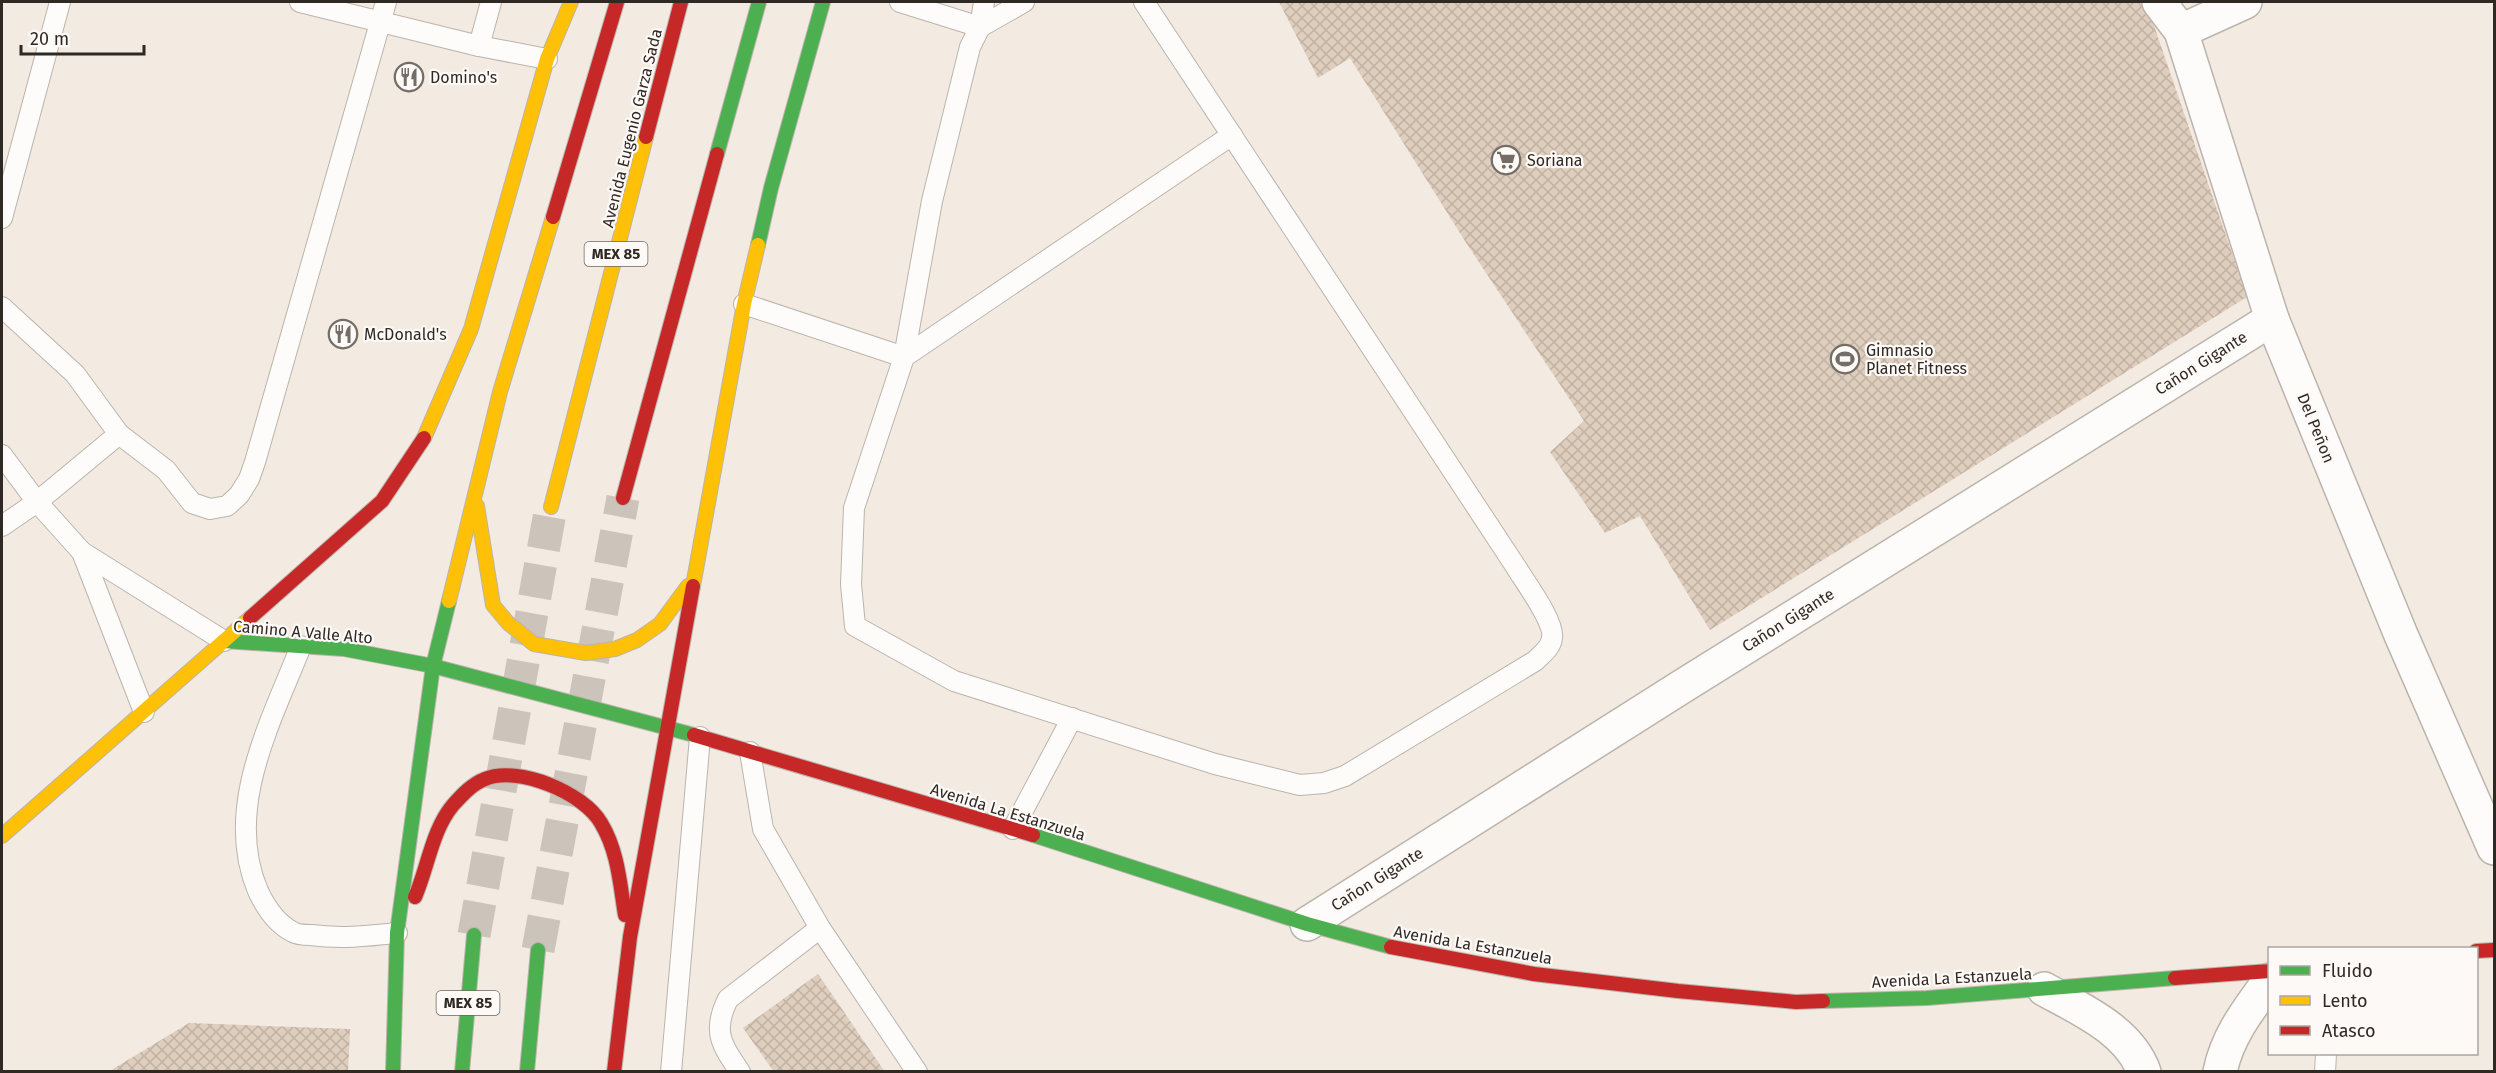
<svg xmlns="http://www.w3.org/2000/svg" width="2496" height="1073" font-family="'Fira Sans',sans-serif">
<style>
.building{fill:url(#building-cross-hatch)}
.lines{fill:none;stroke-linecap:round;stroke-linejoin:round}
.highway-tunnel{stroke:#ccc3bb;stroke-width:33;stroke-dasharray:33 16;stroke-linecap:butt}
.lane-casing{stroke:#bbb4ad;stroke-width:22}
.street-casing{stroke:#bbb4ad;stroke-width:36}
.fast-casing{stroke:#bbb4ad;stroke-width:16}
.slow-casing{stroke:#bbb4ad;stroke-width:16}
.jam-casing{stroke:#bbb4ad;stroke-width:16}
.lane{stroke:#fdfcfa;stroke-width:20}
.street{stroke:#fdfcfa;stroke-width:33}
.fast{stroke:#4caf50;stroke-width:14}
.slow{stroke:#ffc107;stroke-width:14}
.jam{stroke:#c62828;stroke-width:14}
.labels{text-anchor:middle;dominant-baseline:central;stroke-width:4.5;stroke-linejoin:round;paint-order:stroke}
.shield{fill:#fcf9f6;stroke:#6c6762;stroke-width:1.5}
.shield-label{font-size:15px;font-weight:bold;fill:#2f2923}
.poi-label{font-size:16px;fill:#2f2923;stroke:#fcf9f6;text-anchor:start}
.street-label{font-size:16px;fill:#2f2923;stroke:#fcf9f6}
</style>
<defs>
<pattern id="building-cross-hatch" width="8" height="8" patternUnits="userSpaceOnUse" patternTransform="scale(1.5)"><rect width="8" height="8" fill="#dfcebe"/><path d="M0 0l8 8M0 8l8-8" fill="none" stroke="#c0b1a3"/></pattern>
</defs>
<rect width="100%" height="100%" fill="#f3eae1"/>
<g class="building">
<polygon points="1279,2 2139,2 2151,17 2247,297 1710,630 1640,516 1605,533 1550,452 1584,421 1465,241 1350,58 1318,78"/>
<polygon points="818,974 885,1072 774,1072 743,1028"/>
<polygon points="189,1023 350,1029 348,1072 108,1072"/>
</g>
<g class="lines">
<g class="highway-tunnel">
<polyline points="474,935 551,507"/>
<polyline points="538,950 623,498"/>
</g>
<g class="lane-casing">
<g id="lane">
<polyline points="300,2 479,46 547,59"/>
<polyline points="900,2 980,27 1024,2"/>
<path d="M984,2L980,27L970,47L932,201L904,357L854,508L851,584L855,626L954,681L1215,764L1300,785L1324,783L1345,776L1535,661C1542,654 1551,648 1552,638C1555,622 1525,582 1516,567L1144,2"/>
<polyline points="479,46 491,2"/>
<polyline points="2,218 60,2"/>
<polyline points="744,304 904,357 1232,135"/>
<polyline points="2,307 75,374 119,434 166,470 192,503 210,509 227,506 239,495 249,479 255,462 386,2"/>
<polyline points="2,455 37,502 82,552 224,641"/>
<polyline points="2,526 37,502 119,434"/>
<polyline points="82,552 144,712"/>
<path d="M301,646C271,722 223,809 258,891C265,906 277,924 293,932C298,935 305,935 311,935C340,939 368,936 397,933"/>
<polyline points="750,752 763,829 820,928 917,1072"/>
<polyline points="1013,829 1072,718"/>
<polyline points="671,1072 700,737"/>
<path d="M740,1072C721,1044 712,1031 728,999L820,928"/>
<polyline points="2325,1072 2326,1054"/>
</g>
</g>
<g class="street-casing">
<g id="street">
<polyline points="2159,2 2181,31 2272,319 2401,635 2494,848"/>
<polyline points="2181,31 2245,2"/>
<polyline points="1307,924 1686,684 2272,319"/>
<path d="M2044,989C2080,1009 2129,1030 2144,1072"/>
<path d="M2220,1072C2227,1036 2249,1009 2270,980"/>
</g>
</g>
<g class="fast-casing">
<g id="fast">
<polyline points="717,154 759,2"/>
<polyline points="758,245 771,188 823,2"/>
<polyline points="224,641 344,649 433,666 694,735"/>
<polyline points="1033,835 1307,924 1391,947"/>
<polyline points="1823,1001 1927,998 2175,978"/>
<polyline points="393,1072 397,933 433,666 449,601"/>
<polyline points="462,1072 474,935"/>
<polyline points="527,1072 538,950"/>
</g>
</g>
<g class="slow-casing">
<g id="slow">
<polyline points="424,438 471,329 547,59 571,2"/>
<polyline points="477,506 493,605 508,623 534,644 586,653 615,649 637,640 660,624 688,586"/>
<polyline points="551,507 646,137"/>
<polyline points="693,586 744,304 758,245"/>
<polyline points="449,601 500,392 553,217"/>
<polyline points="2,836 250,618"/>
</g>
</g>
<g class="jam-casing">
<g id="jam">
<polyline points="646,137 681,2"/>
<polyline points="553,217 617,2"/>
<polyline points="623,498 717,154"/>
<polyline points="250,618 382,501 424,438"/>
<polyline points="694,735 1033,835"/>
<path d="M415,897C428,867 432,830 453,805C462,795 472,784 485,779C518,765 584,793 601,823C618,851 620,884 625,915"/>
<polyline points="1391,947 1534,974 1678,991 1796,1002 1823,1001"/>
<polyline points="2476,951 2494,950"/>
<polyline points="2175,978 2270,971"/>
<polyline points="614,1072 630,937 693,586"/>
</g>
</g>
<use href="#lane" class="lane"/>
<use href="#street" class="street"/>
<use href="#fast" class="fast"/>
<use href="#slow" class="slow"/>
<use href="#jam" class="jam"/>
</g>
<defs>
<g id="restaurant-ring" transform="scale(1.5)"><circle r="9.5" fill="#fcf9f6" stroke="#746d66" stroke-width="1.5"/><path d="M-5-6h1v4h1v-4h1v4h1v-4h1v5L-1.5 .5V6h-2V.5L-5-1ZM5-6V6H3V1.5H1.5Q1.5-4 5-6Z" fill="#746d66"/></g>
<g id="supermarket-ring" transform="scale(1.5)"><circle r="9.5" fill="#fcf9f6" stroke="#746d66" stroke-width="1.5"/><path d="M-6-5.5h2.5l.6 2H6L4.5 2H-2.5L-4.4-4H-6ZM-1.5 3.2a1.3 1.3 0 1 0 .1 0ZM3 3.2a1.3 1.3 0 1 0 .1 0Z" fill="#746d66"/></g>
<g id="stadium-ring" transform="scale(1.5)"><circle r="9.5" fill="#fcf9f6" stroke="#746d66" stroke-width="1.5"/><path d="M0-5a6.5 5 0 1 0 0 10a6.5 5 0 1 0 0-10ZM-3.5-1.8h7v3.6h-7Z" fill="#746d66"/></g>
</defs>
<g fill-rule="evenodd">
<use href="#restaurant-ring" x="409" y="77"/>
<use href="#supermarket-ring" x="1506" y="160"/>
<use href="#restaurant-ring" x="343" y="334"/>
<use href="#stadium-ring" x="1845" y="359"/>
</g>
<g class="labels">
<g class="shield">
<rect x="584.5" y="242" width="63" height="24" rx="4.5"/>
<rect x="436.5" y="991" width="63" height="24" rx="4.5"/>
</g>
<g class="shield-label">
<text x="616" y="254">MEX 85</text>
<text x="468" y="1003">MEX 85</text>
</g>
<g class="poi-label">
<text x="430" y="77">Domino's</text>
<text x="1527" y="160">Soriana</text>
<text x="364" y="334">McDonald's</text>
<text x="1866" y="350">Gimnasio<tspan x="1866" dy="18">Planet Fitness</tspan></text>
</g>
<g class="street-label">
<text transform="translate(632 128) rotate(-76)">Avenida Eugenio Garza Sada</text>
<text transform="translate(2201 363) rotate(-32)">Cañon Gigante</text>
<text transform="translate(2316 428) rotate(68)">Del Peñon</text>
<text transform="translate(1788 620) rotate(-32)">Cañon Gigante</text>
<text transform="translate(303 632) rotate(5)">Camino A Valle Alto</text>
<text transform="translate(1008 812) rotate(17)">Avenida La Estanzuela</text>
<text transform="translate(1377 879) rotate(-32)">Cañon Gigante</text>
<text transform="translate(1473 945) rotate(10)">Avenida La Estanzuela</text>
<text transform="translate(1952 978) rotate(-3)">Avenida La Estanzuela</text>
</g>
</g>
<rect width="2496" height="1073" fill="none" stroke="#2f2923" stroke-width="6"/>
<rect x="2268" y="947" width="210" height="108" fill="#fcf9f6" stroke="#aaa6a2" stroke-width="1.5"/>
<rect x="2280" y="966" width="30" height="9" fill="#4caf50" stroke="#aaa6a2" stroke-width="1.5"/>
<text x="2322" y="977" font-size="18" fill="#2f2923">Fluido</text>
<rect x="2280" y="996" width="30" height="9" fill="#ffc107" stroke="#aaa6a2" stroke-width="1.5"/>
<text x="2322" y="1007" font-size="18" fill="#2f2923">Lento</text>
<rect x="2280" y="1026" width="30" height="9" fill="#c62828" stroke="#aaa6a2" stroke-width="1.5"/>
<text x="2322" y="1037" font-size="18" fill="#2f2923">Atasco</text>
<path d="M21 45v9h123v-9" fill="none" stroke="#2f2923" stroke-width="3"/>
<text x="30" y="45" font-size="18" fill="#2f2923" stroke="#fcf9f6" stroke-width="4.5" paint-order="stroke">20 m</text>
</svg>
